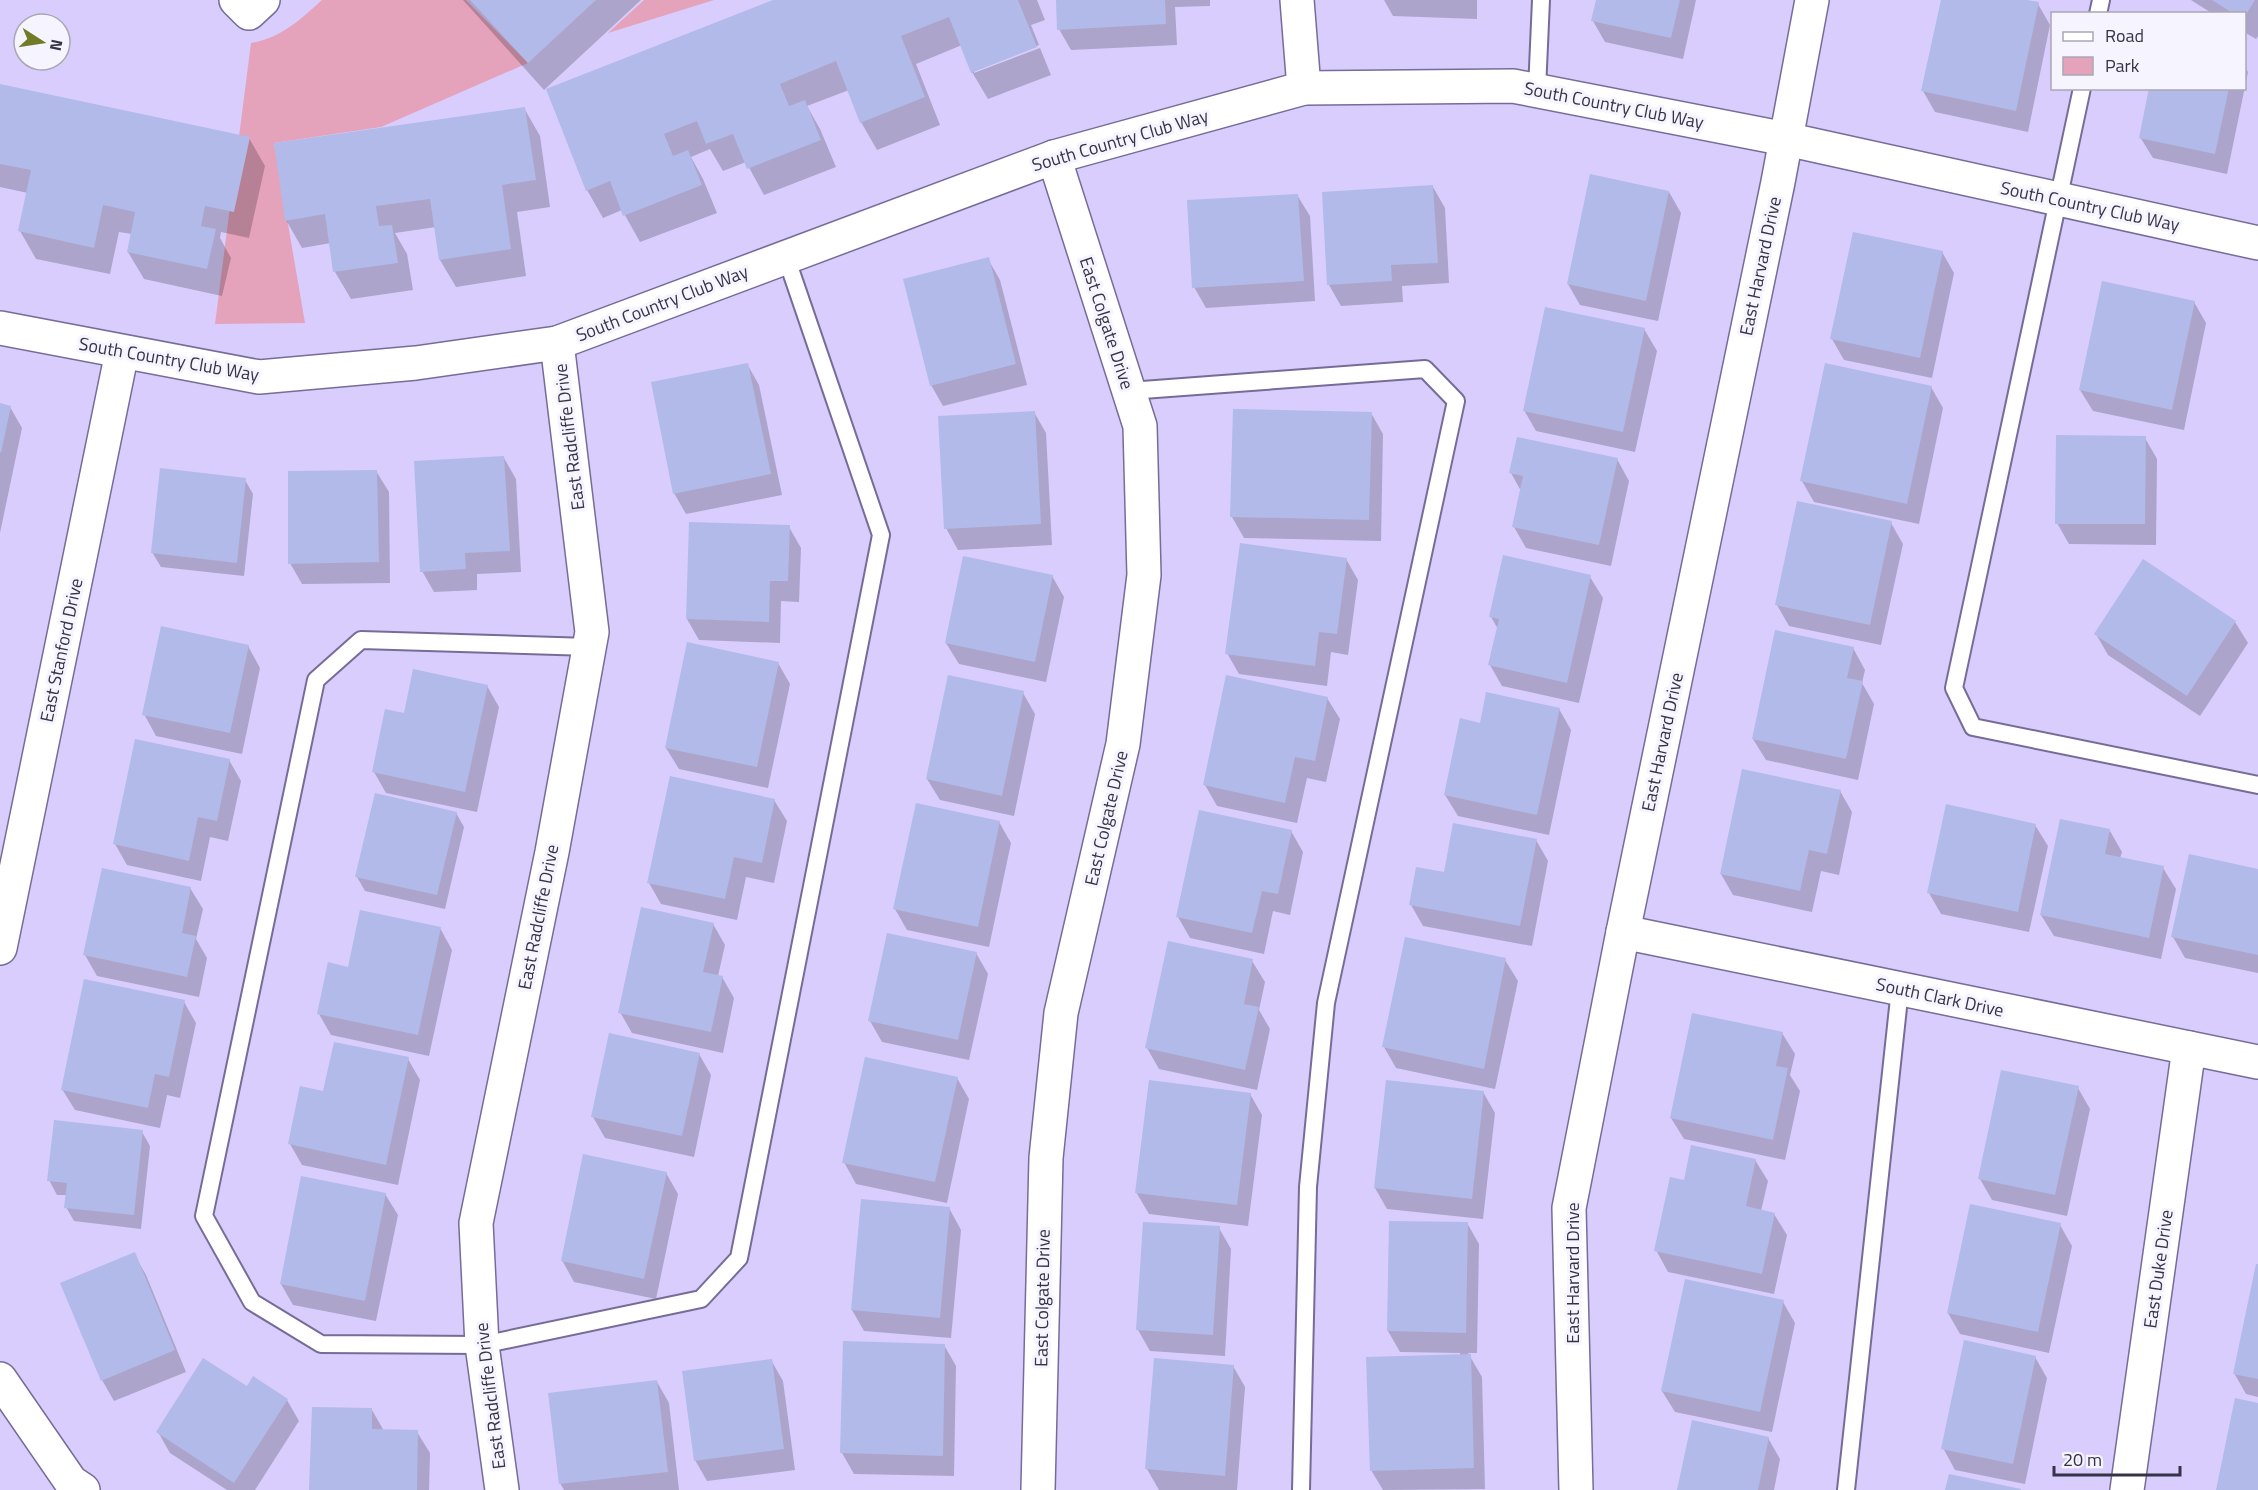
<svg xmlns="http://www.w3.org/2000/svg" width="2258" height="1490" font-family="'Titillium Web',sans-serif">
<style>
.green{fill:#e5a2bb}
.shadow{fill:#0003}
.building{fill:#b1bae8}
.lines{fill:none;stroke-linecap:round;stroke-linejoin:round}
.lane-casing{stroke:#776c97;stroke-width:20}
.street-casing{stroke:#776c97;stroke-width:36}
.secondary-casing{stroke:#776c97;stroke-width:36}
.lane{stroke:#fff;stroke-width:16}
.street{stroke:#fff;stroke-width:33}
.secondary{stroke:#fff;stroke-width:33}
.labels{text-anchor:middle;dominant-baseline:central;stroke-width:6;stroke-linejoin:round;paint-order:stroke}
.street-label{font-size:18px;fill:#373346;stroke:#f6f4fe}
</style>
<rect width="100%" height="100%" fill="#d8cdfd"/>
<g class="green">
<path d="M322,0H466L528,63L381,127L274,143L305,323L215,324L251,43C281,38 300,20 322,0Z"/>
<polygon points="644,0 714,0 608,33"/>
</g>
<g class="shadow">
<polygon points="463,0 641,0 544,90"/>
<polygon points="777,0 1037,0 1045,20 1031,25 1039,45 974,70 974,73 1040,48 1051,75 988,99 972,72 962,45 916,64 940,125 877,150 861,122 849,90 807,106 820,129 836,167 764,195 746,162 723,171 710,149 691,157 703,179 717,213 640,242 622,210 603,218 587,190"/>
<polygon points="1058,0 1210,0 1210,6 1175,7 1177,45 1071,50 1059,29"/>
<polygon points="1384,0 1477,0 1477,19 1393,16"/>
<polygon points="1597,0 1696,0 1683,59 1605,42 1593,21"/>
<polygon points="1942,0 2020,0 2038,4 2050,25 2028,132 1935,112 1923,91"/>
<polygon points="2191,0 2258,0 2258,36 2256,39 2244,32 2244,14 2213,14"/>
<polygon points="2244,65 2248,72 2227,174 2153,158 2140,137 2151,88 2244,88"/>
<polygon points="0,85 249,138 265,166 249,238 221,232 220,238 231,258 222,296 144,279 128,252 132,234 119,232 110,274 36,259 20,231 28,193 0,187"/>
<polygon points="524,108 540,136 550,207 517,212 526,276 456,287 440,260 436,227 395,233 407,254 413,290 351,299 335,272 331,243 302,248 286,220"/>
<polygon points="1433,187 1445,208 1449,283 1402,286 1403,302 1341,306 1329,285"/>
<polygon points="1669,192 1681,213 1658,321 1580,305 1568,284"/>
<polygon points="1297,195 1310,216 1315,301 1206,308 1194,287"/>
<polygon points="1942,252 1954,273 1932,378 1844,360 1832,339"/>
<polygon points="988,259 1000,280 1027,385 943,406 931,385"/>
<polygon points="2194,302 2206,323 2184,430 2093,411 2080,390"/>
<polygon points="1644,329 1657,351 1635,452 1536,431 1524,410"/>
<polygon points="747,364 759,385 782,495 686,514 674,493"/>
<polygon points="1931,387 1943,408 1919,524 1814,502 1802,481"/>
<polygon points="0,405 10,407 22,428 0,533"/>
<polygon points="1034,412 1046,433 1052,545 958,550 946,528"/>
<polygon points="1371,413 1383,434 1381,541 1244,538 1232,517"/>
<polygon points="2145,438 2157,459 2156,545 2069,544 2057,523"/>
<polygon points="504,458 516,479 521,572 477,574 477,590 434,592 422,571"/>
<polygon points="1617,459 1629,481 1611,566 1526,548 1514,527 1521,491 1511,473"/>
<polygon points="376,471 389,492 390,583 302,584 290,563"/>
<polygon points="245,480 253,494 244,576 161,567 152,552"/>
<polygon points="1891,523 1903,544 1881,645 1789,626 1777,605"/>
<polygon points="789,527 801,548 799,602 781,601 780,643 699,640 687,619"/>
<polygon points="1346,559 1358,580 1348,655 1331,652 1327,686 1239,674 1227,653"/>
<polygon points="1052,576 1064,597 1046,682 959,664 946,643"/>
<polygon points="1590,577 1603,598 1579,703 1502,686 1490,665 1498,629 1491,617"/>
<polygon points="2235,622 2248,643 2200,716 2108,655 2096,634"/>
<polygon points="248,646 260,668 242,754 156,736 144,714"/>
<polygon points="1853,648 1865,670 1862,683 1874,704 1858,780 1766,760 1753,739"/>
<polygon points="778,663 790,684 768,788 679,769 666,748"/>
<polygon points="487,686 499,707 477,812 386,793 374,772 405,715"/>
<polygon points="1023,693 1035,714 1014,816 940,800 927,779"/>
<polygon points="1327,698 1340,719 1326,782 1307,778 1297,823 1217,806 1205,785"/>
<polygon points="1559,709 1571,730 1549,835 1458,816 1445,795 1481,724"/>
<polygon points="229,760 241,781 228,841 210,837 201,881 127,865 115,844"/>
<polygon points="1840,791 1852,812 1839,875 1821,871 1812,912 1733,895 1721,874"/>
<polygon points="774,800 787,821 774,883 746,877 737,920 661,904 649,883"/>
<polygon points="456,813 464,827 445,909 365,891 357,877"/>
<polygon points="999,822 1011,843 989,947 907,930 895,909"/>
<polygon points="2035,825 2048,846 2029,932 1941,914 1929,893"/>
<polygon points="1291,831 1303,852 1290,915 1273,911 1264,954 1190,938 1178,917"/>
<polygon points="2110,831 2122,852 2120,858 2163,868 2176,889 2161,959 2054,936 2041,915"/>
<polygon points="1536,840 1548,861 1532,946 1423,926 1411,905"/>
<polygon points="2258,870 2258,973 2185,958 2173,937"/>
<polygon points="190,888 203,909 196,939 207,958 199,997 97,976 85,955"/>
<polygon points="713,924 725,945 718,976 722,977 734,998 723,1053 632,1033 620,1012"/>
<polygon points="440,928 452,950 429,1056 331,1035 319,1014"/>
<polygon points="976,953 988,974 969,1060 882,1042 870,1021"/>
<polygon points="1505,960 1518,981 1495,1089 1396,1068 1384,1047"/>
<polygon points="1252,961 1265,982 1259,1010 1270,1029 1257,1090 1159,1069 1147,1048"/>
<polygon points="184,1002 196,1023 180,1098 167,1095 160,1128 75,1110 62,1089"/>
<polygon points="1782,1033 1795,1054 1790,1075 1800,1091 1785,1160 1684,1139 1671,1118"/>
<polygon points="699,1054 711,1075 694,1157 605,1138 593,1117"/>
<polygon points="408,1059 420,1080 398,1185 302,1165 290,1144 325,1092"/>
<polygon points="957,1078 969,1099 947,1203 856,1184 844,1162"/>
<polygon points="2078,1088 2090,1109 2067,1216 1992,1200 1980,1179"/>
<polygon points="1483,1092 1495,1113 1483,1219 1387,1209 1375,1188"/>
<polygon points="1250,1094 1262,1115 1248,1226 1149,1214 1136,1192"/>
<polygon points="142,1132 150,1146 141,1229 74,1221 66,1207 67,1195 57,1195 49,1180"/>
<polygon points="1755,1160 1768,1181 1761,1211 1774,1214 1787,1235 1774,1294 1668,1272 1656,1250 1685,1182"/>
<polygon points="666,1173 678,1194 656,1299 574,1282 562,1260"/>
<polygon points="385,1194 398,1215 376,1321 293,1305 281,1284"/>
<polygon points="949,1208 961,1230 951,1338 864,1331 852,1310"/>
<polygon points="1467,1223 1479,1244 1477,1353 1468,1353 1482,1377 1485,1489 1383,1490 1371,1470 1460,1356 1460,1353 1400,1352 1388,1331"/>
<polygon points="2060,1225 2072,1246 2049,1353 1960,1334 1948,1313"/>
<polygon points="1219,1228 1231,1249 1225,1356 1150,1351 1138,1330"/>
<polygon points="134,1254 146,1275 186,1372 114,1401 102,1380"/>
<polygon points="2258,1266 2258,1397 2246,1394 2234,1373"/>
<polygon points="1783,1302 1795,1323 1772,1432 1675,1412 1662,1391"/>
<polygon points="944,1345 956,1366 954,1476 854,1474 842,1453"/>
<polygon points="2035,1357 2047,1378 2025,1484 1955,1470 1943,1448"/>
<polygon points="771,1360 783,1381 795,1470 707,1481 695,1460"/>
<polygon points="1233,1366 1245,1387 1237,1490 1159,1490 1147,1469"/>
<polygon points="657,1382 669,1403 679,1490 564,1490 560,1483"/>
<polygon points="287,1400 299,1421 255,1490 227,1490 170,1453 158,1432"/>
<polygon points="372,1410 384,1431 417,1432 430,1453 429,1490 311,1490"/>
<polygon points="1768,1438 1780,1459 1774,1490 1678,1490"/>
</g>
<g class="building">
<polygon points="470,0 596,0 528,63"/>
<polygon points="773,0 1018,0 1037,47 971,73 949,17 901,36 925,97 860,123 836,61 780,84 789,106 805,100 821,140 747,169 733,134 706,144 697,121 664,134 673,156 688,150 702,185 623,216 610,181 586,191 546,89"/>
<polygon points="1056,0 1165,0 1166,24 1057,30"/>
<polygon points="1596,0 1680,0 1671,38 1591,21"/>
<polygon points="1941,0 2027,0 2039,2 2016,111 1921,91"/>
<polygon points="2212,0 2255,0 2244,18 2244,14 2234,14"/>
<polygon points="0,84 250,137 234,212 205,206 201,226 216,229 207,269 127,252 135,212 103,205 94,248 18,231 31,170 0,164"/>
<polygon points="2149,88 2229,88 2215,154 2139,138"/>
<polygon points="525,107 536,180 502,185 511,249 439,260 430,199 376,206 379,226 392,225 398,263 333,272 325,214 285,221 274,143"/>
<polygon points="1590,174 1669,191 1646,301 1567,284"/>
<polygon points="1433,185 1438,263 1391,265 1392,281 1327,285 1322,192"/>
<polygon points="1298,194 1304,281 1192,288 1187,200"/>
<polygon points="1853,232 1943,251 1920,358 1830,339"/>
<polygon points="989,257 1016,364 930,386 903,279"/>
<polygon points="2102,281 2195,301 2172,410 2079,390"/>
<polygon points="1545,307 1645,328 1623,432 1523,411"/>
<polygon points="748,363 771,474 673,494 651,382"/>
<polygon points="1825,363 1932,386 1907,504 1800,481"/>
<polygon points="0,403 11,406 1,453 0,452"/>
<polygon points="1233,409 1372,412 1369,520 1230,517"/>
<polygon points="1035,411 1041,524 944,529 938,416"/>
<polygon points="2056,435 2146,436 2145,524 2055,524"/>
<polygon points="1517,437 1618,458 1599,545 1512,527 1523,476 1509,473"/>
<polygon points="504,456 510,551 465,553 466,569 420,572 414,461"/>
<polygon points="160,468 246,478 237,563 151,553"/>
<polygon points="377,470 379,562 288,564 288,471"/>
<polygon points="1797,501 1892,521 1870,625 1775,605"/>
<polygon points="689,522 790,525 788,581 770,581 769,622 686,619"/>
<polygon points="1240,543 1347,558 1337,634 1319,632 1315,666 1225,654"/>
<polygon points="1503,555 1591,575 1567,683 1488,665 1499,619 1489,617"/>
<polygon points="963,556 1053,575 1035,662 945,643"/>
<polygon points="2143,559 2236,621 2187,696 2094,634"/>
<polygon points="161,626 249,645 230,733 142,715"/>
<polygon points="1775,630 1854,647 1847,678 1863,681 1846,759 1752,739"/>
<polygon points="687,642 779,662 757,767 665,748"/>
<polygon points="413,669 488,685 465,792 372,772 385,709 404,713"/>
<polygon points="948,675 1024,691 1002,796 926,779"/>
<polygon points="1226,675 1328,697 1315,761 1295,757 1285,803 1203,785"/>
<polygon points="1486,692 1560,708 1537,815 1444,795 1460,718 1480,723"/>
<polygon points="135,739 230,759 217,821 198,817 189,861 113,844"/>
<polygon points="1742,769 1841,790 1827,854 1809,850 1800,891 1720,874"/>
<polygon points="670,776 775,799 762,863 734,857 725,899 647,883"/>
<polygon points="375,793 457,812 437,895 355,877"/>
<polygon points="916,803 1000,821 978,927 893,909"/>
<polygon points="1946,804 2036,824 2018,912 1927,893"/>
<polygon points="1199,810 1292,830 1278,894 1262,891 1252,933 1176,917"/>
<polygon points="2060,819 2110,829 2105,854 2164,866 2149,938 2040,915"/>
<polygon points="1453,823 1537,839 1520,926 1409,905 1416,867 1444,872"/>
<polygon points="2189,854 2258,869 2258,955 2171,937"/>
<polygon points="102,868 191,887 182,933 196,936 187,977 83,955"/>
<polygon points="641,907 714,923 703,972 723,976 711,1032 618,1013"/>
<polygon points="360,910 441,927 418,1035 317,1014 328,962 348,967"/>
<polygon points="887,933 977,952 958,1040 868,1021"/>
<polygon points="1405,937 1506,958 1484,1069 1382,1047"/>
<polygon points="1168,941 1253,959 1244,1004 1259,1007 1245,1070 1145,1048"/>
<polygon points="84,979 185,1000 169,1077 155,1074 148,1108 61,1090"/>
<polygon points="1692,1013 1783,1032 1776,1066 1788,1068 1773,1140 1670,1118"/>
<polygon points="609,1033 700,1053 682,1136 591,1117"/>
<polygon points="334,1042 409,1057 386,1165 288,1144 300,1086 323,1091"/>
<polygon points="865,1057 958,1077 935,1182 842,1163"/>
<polygon points="2001,1070 2079,1086 2055,1195 1978,1179"/>
<polygon points="1149,1080 1251,1093 1237,1205 1135,1193"/>
<polygon points="1386,1080 1484,1091 1472,1199 1374,1188"/>
<polygon points="54,1120 143,1130 134,1215 64,1208 67,1183 47,1181"/>
<polygon points="1691,1145 1756,1159 1746,1206 1775,1213 1762,1274 1654,1251 1670,1177 1684,1180"/>
<polygon points="583,1154 667,1172 644,1279 561,1261"/>
<polygon points="301,1176 386,1193 365,1301 280,1284"/>
<polygon points="861,1199 950,1207 940,1318 851,1310"/>
<polygon points="1970,1204 2061,1223 2038,1332 1947,1313"/>
<polygon points="1389,1221 1468,1222 1466,1333 1387,1331"/>
<polygon points="1143,1222 1220,1226 1213,1335 1136,1330"/>
<polygon points="135,1252 175,1350 101,1381 60,1283"/>
<polygon points="2256,1264 2258,1264 2258,1379 2233,1374"/>
<polygon points="1685,1279 1784,1300 1760,1412 1661,1391"/>
<polygon points="1964,1340 2036,1356 2013,1464 1941,1449"/>
<polygon points="843,1341 945,1344 943,1456 840,1453"/>
<polygon points="1471,1354 1474,1468 1370,1471 1366,1357"/>
<polygon points="203,1358 247,1386 253,1376 288,1399 234,1483 156,1432"/>
<polygon points="1154,1358 1234,1365 1225,1476 1145,1469"/>
<polygon points="772,1359 784,1449 694,1461 682,1371"/>
<polygon points="657,1380 668,1472 559,1484 548,1393"/>
<polygon points="2235,1398 2258,1403 2258,1490 2216,1490"/>
<polygon points="312,1407 372,1408 372,1429 418,1430 417,1490 309,1490"/>
<polygon points="1692,1420 1769,1437 1758,1490 1677,1490"/>
<polygon points="1949,1474 2021,1489 2021,1490 1945,1490"/>
</g>
<g class="lines">
<g class="lane-casing">
<g id="lane">
<polyline points="2098,14 2101,0"/>
<polyline points="2082,88 1954,688 1973,727 2258,785"/>
<polyline points="1537,90 1541,0"/>
<polyline points="1129,391 1425,369 1456,401 1326,1003 1308,1187 1301,1490"/>
<polyline points="590,647 361,640 316,680 204,1216 252,1302 321,1344 482,1345 701,1299 739,1258 881,535 786,257"/>
<polyline points="1846,1490 1900,989"/>
</g>
</g>
<g class="street-casing">
<g id="street">
<polyline points="236,0 249,13 263,0"/>
<polyline points="1297,0 1304,88"/>
<polyline points="1623,932 2258,1062"/>
<polyline points="0,948 122,352"/>
<polyline points="0,1379 71,1482 83,1490"/>
<polyline points="502,1490 482,1345 476,1223 552,852 592,632 557,343"/>
<polyline points="1038,1490 1046,1158 1061,1013 1123,744 1144,575 1140,426 1054,157"/>
<polyline points="1576,1490 1569,1208 1623,932 1778,182 1812,0"/>
<polyline points="2127,1490 2189,1048"/>
</g>
</g>
<g class="secondary-casing">
<polyline id="secondary" points="0,328 259,377 416,363 557,343 1054,157 1304,88 1513,86 1786,139 2258,243"/>
</g>
<use href="#lane" class="lane"/>
<use href="#street" class="street"/>
<use href="#secondary" class="secondary"/>
</g>
<g class="labels">
<g class="street-label">
<text transform="translate(1614 105) rotate(11)">South Country Club Way</text>
<text transform="translate(1120 140) rotate(-16)">South Country Club Way</text>
<text transform="translate(2090 206) rotate(12)">South Country Club Way</text>
<text transform="translate(1760 266) rotate(-78)">East Harvard Drive</text>
<text transform="translate(662 303) rotate(-21)">South Country Club Way</text>
<text transform="translate(1107 323) rotate(72)">East Colgate Drive</text>
<text transform="translate(169 359) rotate(10)">South Country Club Way</text>
<text transform="translate(569 437) rotate(-97)">East Radcliffe Drive</text>
<text transform="translate(61 650) rotate(-78)">East Stanford Drive</text>
<text transform="translate(1662 742) rotate(-78)">East Harvard Drive</text>
<text transform="translate(1106 818) rotate(-77)">East Colgate Drive</text>
<text transform="translate(538 917) rotate(-79)">East Radcliffe Drive</text>
<text transform="translate(1940 997) rotate(12)">South Clark Drive</text>
<text transform="translate(2158 1269) rotate(-82)">East Duke Drive</text>
<text transform="translate(1572 1273) rotate(-90)">East Harvard Drive</text>
<text transform="translate(1042 1298) rotate(-89)">East Colgate Drive</text>
<text transform="translate(490 1396) rotate(-97)">East Radcliffe Drive</text>
</g>
</g>
<rect x="2051" y="12" width="195" height="78" fill="#f6f4fe" stroke="#aaa7b4" stroke-width="1.5"/>
<rect x="2063" y="32" width="30" height="9" fill="#ffffff" stroke="#aaa7b4" stroke-width="1.5"/>
<text x="2105" y="42" font-size="18" fill="#373346">Road</text>
<rect x="2063" y="57" width="30" height="18" fill="#e5a2bb" stroke="#aaa7b4" stroke-width="1.5"/>
<text x="2105" y="72" font-size="18" fill="#373346">Park</text>
<g transform="translate(42 42) rotate(102)"><circle r="28" fill="#f6f4fe" stroke="#aaa7b4" stroke-width="1.5"/>
<path d="M0-4.5L10 22L0 15L-10 22Z" fill="#727c27"/>
<text y="-9" font-size="16" font-weight="bold" text-anchor="middle" fill="#373346">N</text>
</g>
<path d="M2054 1466v9h126v-9" fill="none" stroke="#373346" stroke-width="3"/>
<text x="2063" y="1466" font-size="18" fill="#373346" stroke="#f6f4fe" stroke-width="4.5" paint-order="stroke">20 m</text>
</svg>
